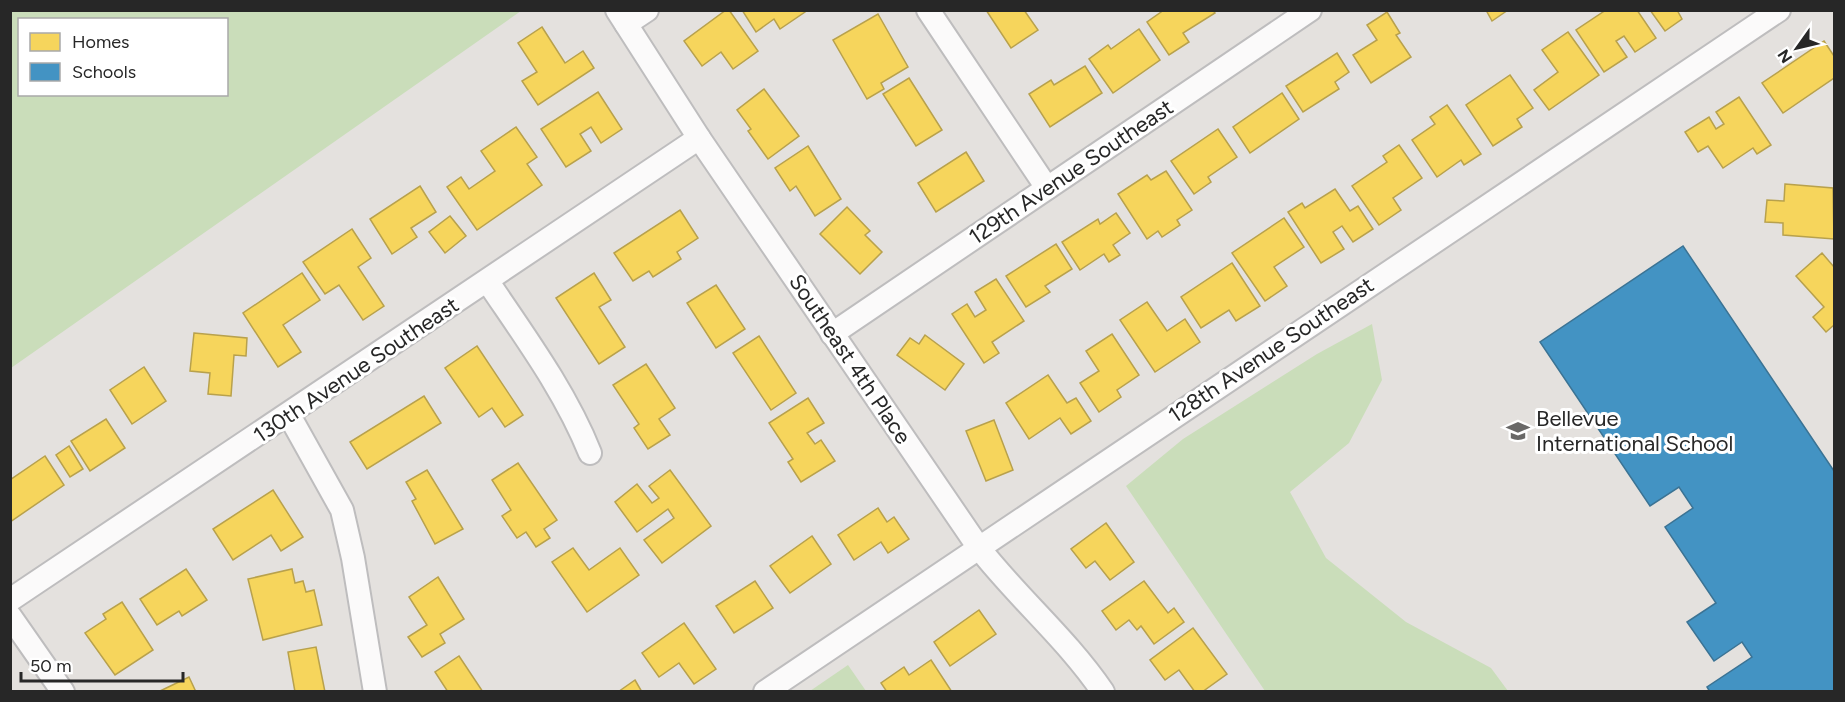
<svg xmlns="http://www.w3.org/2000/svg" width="1845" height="702" font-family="Figtree,sans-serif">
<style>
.green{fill:#caddba;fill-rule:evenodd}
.homes{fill:#f6d55c;stroke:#b8a14c;stroke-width:1.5}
.schools{fill:#4393c3;stroke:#3b7394;stroke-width:1.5}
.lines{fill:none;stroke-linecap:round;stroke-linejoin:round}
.minor-casing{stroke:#bebdbe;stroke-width:26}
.minor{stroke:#fbfafa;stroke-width:22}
.labels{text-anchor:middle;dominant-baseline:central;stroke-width:6;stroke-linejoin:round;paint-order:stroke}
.street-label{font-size:22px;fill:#272727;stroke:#fff}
.poi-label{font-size:22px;fill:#272727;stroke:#fff;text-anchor:start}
</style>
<rect width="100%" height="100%" fill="#e4e1de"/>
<g class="green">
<path d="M11,10H521V11L11,368ZM20,20H226V94H20Z"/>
<polygon points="1372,324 1382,380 1349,443 1290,492 1326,558 1406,622 1491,668 1508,691 1265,691 1126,486 1183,439 1317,354"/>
<polygon points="848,665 866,691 810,691"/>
</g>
<g class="homes">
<polygon points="726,10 729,10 758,51 733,69 721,52 702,66 684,41"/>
<polygon points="742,10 804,10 805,12 780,29 774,19 756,32"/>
<polygon points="986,10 1024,10 1038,30 1011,48"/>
<polygon points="1164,10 1213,10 1215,13 1183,33 1189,42 1169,55 1147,22"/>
<polygon points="1486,10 1508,10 1492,21"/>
<polygon points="1606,10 1637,10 1656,38 1635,52 1624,36 1616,41 1627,57 1604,72 1576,30"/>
<polygon points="1650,10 1677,10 1682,19 1665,31"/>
<polygon points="1387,12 1400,33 1396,35 1411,57 1371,83 1353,55 1377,40 1367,25"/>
<polygon points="878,14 908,67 881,83 884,89 867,99 833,40"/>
<polygon points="542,27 565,63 583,51 594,68 538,105 522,81 537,72 518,43"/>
<polygon points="1139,29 1160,60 1113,93 1089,59 1108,45 1111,49"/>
<polygon points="1568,32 1599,75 1549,110 1534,90 1558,72 1542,50"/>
<polygon points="1824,41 1834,56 1834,78 1783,113 1762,83"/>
<polygon points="1337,53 1349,72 1335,82 1339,89 1303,112 1286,86"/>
<polygon points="1085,66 1102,93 1050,127 1029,94 1051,80 1054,85"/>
<polygon points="1510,75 1533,108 1517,119 1522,127 1493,146 1466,105"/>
<polygon points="909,78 942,130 916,146 883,94"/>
<polygon points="764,89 799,136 768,159 748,131 751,129 737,110"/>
<polygon points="598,92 622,129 601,143 591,127 580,134 591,151 566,167 541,129"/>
<polygon points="1282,93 1299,119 1250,153 1233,127"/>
<polygon points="1739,97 1771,145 1757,154 1753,148 1723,168 1708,146 1698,152 1685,132 1709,117 1716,129 1724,124 1716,112"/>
<polygon points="1447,105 1481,154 1464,165 1461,160 1437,177 1412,140 1435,124 1430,117"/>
<polygon points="516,127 537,157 527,164 542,185 477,230 447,187 461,177 469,189 495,171 481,151"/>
<polygon points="1218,129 1237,157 1208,177 1211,182 1194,194 1171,161"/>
<polygon points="1399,145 1422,178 1393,198 1401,210 1379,225 1352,186 1387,162 1383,156"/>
<polygon points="808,146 841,199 815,216 796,186 790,191 775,168"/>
<polygon points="966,152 984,181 936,212 918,183"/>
<polygon points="1166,171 1192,210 1177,220 1180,225 1162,237 1158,231 1147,239 1118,194 1147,175 1151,180"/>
<polygon points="1785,184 1833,188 1834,239 1783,235 1783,223 1765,222 1767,200 1784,201"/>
<polygon points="420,186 436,212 411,228 417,237 392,254 370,219"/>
<polygon points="1335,189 1350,211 1358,206 1373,229 1353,242 1342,226 1333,232 1344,249 1321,263 1288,212 1302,203 1305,208"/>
<polygon points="847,207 870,231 865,235 882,252 860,274 820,234"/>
<polygon points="680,210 698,238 677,252 681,259 653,277 649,271 633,281 614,253"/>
<polygon points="1116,213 1130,233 1113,245 1120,255 1109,262 1104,254 1080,270 1062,242 1098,219 1100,224"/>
<polygon points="450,216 466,236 445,253 429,232"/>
<polygon points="1284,218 1304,247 1274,267 1287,286 1265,301 1232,253"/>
<polygon points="352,229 371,258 358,267 384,306 363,320 339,285 325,294 303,262"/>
<polygon points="1056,244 1072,269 1045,286 1050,292 1026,307 1006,276"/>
<polygon points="1822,253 1834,267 1834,325 1826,332 1813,317 1824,307 1796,276"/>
<polygon points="1232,263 1260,306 1236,321 1229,310 1201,328 1181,297"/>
<polygon points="302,273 320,300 283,325 301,352 278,367 243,313"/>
<polygon points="594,273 611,300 599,307 625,347 599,364 556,298"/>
<polygon points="996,279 1024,321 992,342 999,353 984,363 952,314 967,304 975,317 986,310 975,292"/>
<polygon points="716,285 745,329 716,348 687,303"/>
<polygon points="1147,302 1167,331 1185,319 1200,342 1155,372 1120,320"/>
<polygon points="194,333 247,338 246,356 234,355 231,396 208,394 210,373 190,371"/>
<polygon points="1112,334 1139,375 1117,390 1121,397 1099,412 1080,383 1099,371 1086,351"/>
<polygon points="925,335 964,364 945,390 897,355 910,338 919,344"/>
<polygon points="759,336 796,393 771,410 733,353"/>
<polygon points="477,346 523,415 505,427 492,408 479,417 445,368"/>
<polygon points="646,364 675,408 659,419 670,435 648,449 634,428 639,424 613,385"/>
<polygon points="144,367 166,401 132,424 110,390"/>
<polygon points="1048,375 1067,403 1076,398 1091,421 1071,434 1060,418 1029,439 1006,403"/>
<polygon points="424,396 441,423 367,469 350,442"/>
<polygon points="808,398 824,423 807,433 815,444 821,440 835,461 801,482 788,462 793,459 769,423"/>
<polygon points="106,419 125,448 90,471 71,441"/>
<polygon points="994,420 1013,470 986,481 966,431"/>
<polygon points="69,446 83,469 70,477 56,455"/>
<polygon points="45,456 64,485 10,522 10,480"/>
<polygon points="518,463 557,520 544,529 550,538 536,547 526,532 517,538 502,516 511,510 492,480"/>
<polygon points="427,470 463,529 435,544 412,501 416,499 406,482"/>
<polygon points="670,470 711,526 662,563 644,540 674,518 668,509 637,532 615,502 637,484 652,503 659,498 649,486"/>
<polygon points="273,490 303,537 281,551 271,535 233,560 213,529"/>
<polygon points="878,508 887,522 894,517 909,539 888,553 881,542 854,560 838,535"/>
<polygon points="1106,523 1134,562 1110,580 1095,561 1086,568 1071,549"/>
<polygon points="812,536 831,564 790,593 770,566"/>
<polygon points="573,548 589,570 620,548 639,575 587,612 552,562"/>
<polygon points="186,569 207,600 182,616 179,611 157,625 140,599"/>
<polygon points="292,569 295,583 303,581 306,592 314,590 322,625 263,640 248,579"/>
<polygon points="438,577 464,619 440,634 445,643 422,657 408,637 427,625 409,597"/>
<polygon points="755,581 773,608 734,633 716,606"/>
<polygon points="1144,581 1168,613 1174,608 1184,622 1154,644 1141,626 1137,630 1129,620 1116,630 1102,611"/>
<polygon points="122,602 153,650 115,675 85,633 106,619 103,614"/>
<polygon points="979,610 996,634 950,666 934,642"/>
<polygon points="684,623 716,669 694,684 679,663 659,677 642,653"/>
<polygon points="1193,628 1227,674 1202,692 1195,692 1179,670 1165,680 1150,660"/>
<polygon points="316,647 325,692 295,692 288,652"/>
<polygon points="459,656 483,692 448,692 435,672"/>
<polygon points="931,660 952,692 887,692 881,683 904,667 909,675"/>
<polygon points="189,677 196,692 158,692"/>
<polygon points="635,680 642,692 618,692"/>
</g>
<polygon class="schools" points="1683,246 1834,471 1834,692 1710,692 1707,687 1752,657 1742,642 1714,661 1687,622 1716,603 1665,527 1693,508 1679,487 1650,506 1540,342"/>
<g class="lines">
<g class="minor-casing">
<g id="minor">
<path d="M617,10L699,138L979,548C1018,598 1067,639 1103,692"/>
<polyline points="928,10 1047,188"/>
<polyline points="626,24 647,10"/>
<path d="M488,282C525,337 565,391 590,453"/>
<polyline points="832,334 1310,10"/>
<polyline points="289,415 342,510 353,558 375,692"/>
<polyline points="10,600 699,138"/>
<polyline points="10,616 63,692"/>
<polyline points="765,692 1779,10"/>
</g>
</g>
<use href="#minor" class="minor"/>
</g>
<defs>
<g id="school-bare" transform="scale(1.8)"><path d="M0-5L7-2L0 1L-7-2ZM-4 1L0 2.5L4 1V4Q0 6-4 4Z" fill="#696867" stroke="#fff" stroke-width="2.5" paint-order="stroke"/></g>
</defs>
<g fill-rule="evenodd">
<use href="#school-bare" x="1518" y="431"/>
</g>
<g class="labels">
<g class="street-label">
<text transform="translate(1071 172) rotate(-34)">129th Avenue Southeast</text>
<text transform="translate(1271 350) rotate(-34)">128th Avenue Southeast</text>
<text transform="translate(850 359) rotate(56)">Southeast 4th Place</text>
<text transform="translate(356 370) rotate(-34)">130th Avenue Southeast</text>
</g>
<g class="poi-label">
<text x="1536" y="418">Bellevue<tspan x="1536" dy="25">International School</tspan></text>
</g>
</g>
<rect width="1845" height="702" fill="none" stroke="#272727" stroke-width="24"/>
<rect x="18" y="18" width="210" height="78" fill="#ffffff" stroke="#a9a9a9" stroke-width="1.5"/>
<rect x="30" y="33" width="30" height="18" fill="#f6d55c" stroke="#a9a9a9" stroke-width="1.5"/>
<text x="72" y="48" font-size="18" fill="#272727">Homes</text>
<rect x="30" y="63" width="30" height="18" fill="#4393c3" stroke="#a9a9a9" stroke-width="1.5"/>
<text x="72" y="78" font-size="18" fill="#272727">Schools</text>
<g transform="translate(1797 48) rotate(236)" stroke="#ffffff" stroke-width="4.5" paint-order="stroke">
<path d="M0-4.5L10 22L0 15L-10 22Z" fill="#272727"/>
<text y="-9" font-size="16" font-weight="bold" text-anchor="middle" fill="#272727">N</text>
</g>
<path d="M21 672v9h162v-9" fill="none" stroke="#272727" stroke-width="3"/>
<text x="30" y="672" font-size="18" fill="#272727" stroke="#ffffff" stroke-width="4.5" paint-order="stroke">50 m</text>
</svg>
